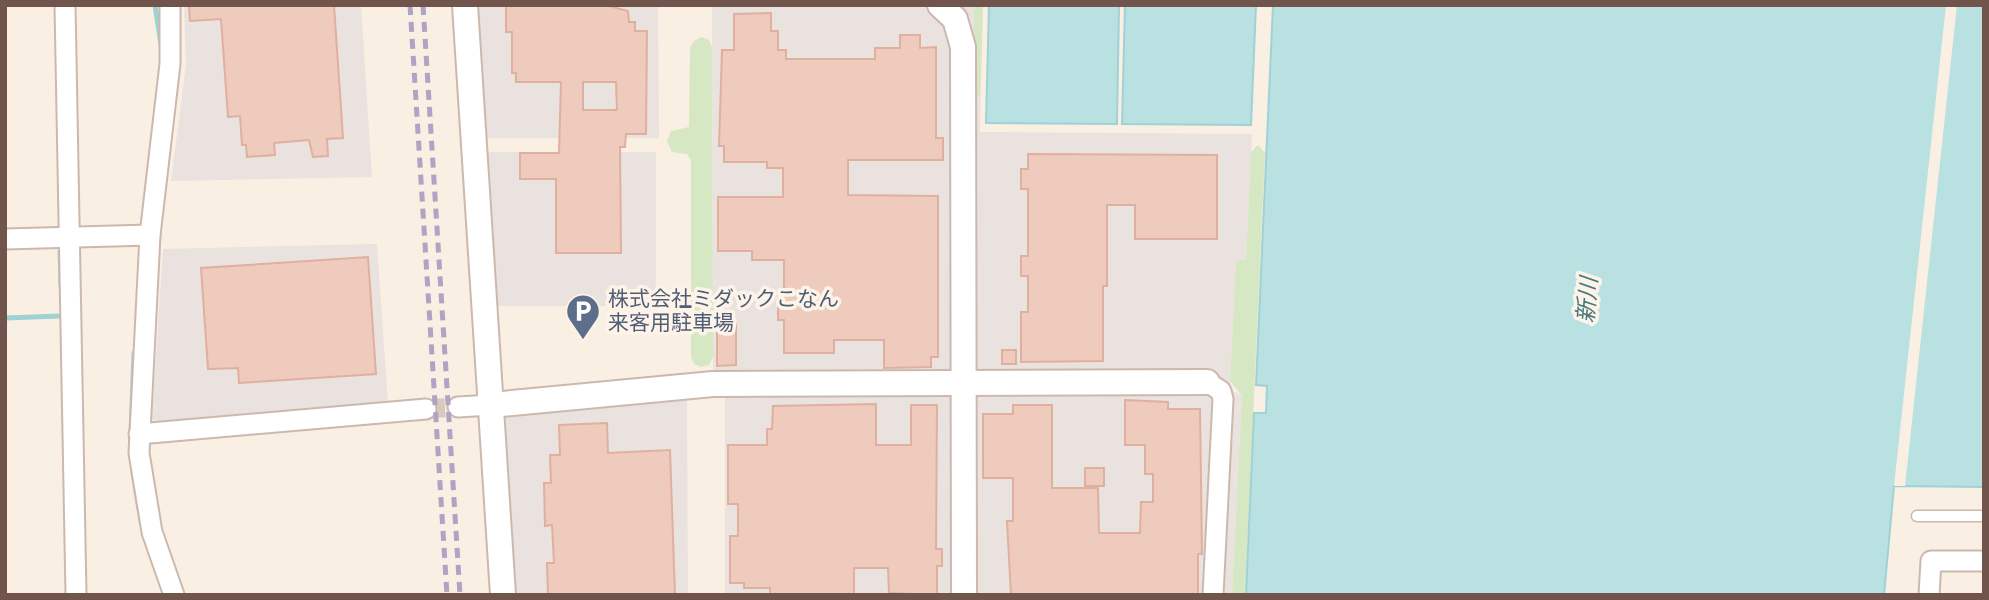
<svg xmlns="http://www.w3.org/2000/svg" width="1989" height="600" font-family="'Fira Sans Condensed','Noto Sans JP',sans-serif">
<style>
.industrial{fill:#eae2de}
.green{fill:#d6e7c3}
.water{fill:#b9e1e2;stroke:#a0d1d4;stroke-width:2}
.pier{fill:#faefe3}
.lines{fill:none;stroke-linecap:round;stroke-linejoin:round}
.stream{stroke:#a0d1d4;stroke-width:5}
.building{fill:#eecbbd;stroke:#e0b09e;stroke-width:2;fill-rule:evenodd}
.minor-tunnel{stroke:#d8c8bd;stroke-width:19;stroke-dasharray:19 10;stroke-linecap:butt}
.service-casing{stroke:#cdb8ae;stroke-width:13}
.minor-casing{stroke:#cdb8ae;stroke-width:23}
.tertiary-casing{stroke:#cdb8ae;stroke-width:28}
.service{stroke:#fff;stroke-width:10}
.minor{stroke:#fff;stroke-width:19}
.tertiary{stroke:#fff;stroke-width:24}
.rail{stroke:#b0a3c3;stroke-width:5;stroke-dasharray:10 7;stroke-linecap:butt}
.labels{text-anchor:middle;dominant-baseline:central;stroke-width:7;stroke-linejoin:round;paint-order:stroke}
.service-label{font-size:21px;fill:#4e5e75;stroke:#fef3e9;text-anchor:start}
.water-label{font-size:23px;font-style:italic;fill:#43797c;stroke:#fef3e9}
</style>
<rect width="100%" height="100%" fill="#faefe3"/>
<g class="industrial">
<polygon points="184,5 361,5 372,177 171,181 186,65"/>
<polygon points="477,5 658,5 659,138 486,138"/>
<polygon points="712,5 983,5 980,132 1252,134 1246,260 1236,260 1230,381 1230,389 1242,396 1232,595 725,595 725,372 713,371"/>
<polygon points="487,152 656,152 656,306 497,306"/>
<polygon points="377,244 388,404 158,424 152,419 163,249"/>
<polygon points="687,397 688,595 515,595 504,421 509,415"/>
</g>
<g class="green">
<polygon points="974,5 983,5 980,93 977,97 974,92"/>
<polygon points="701,37 709,40 712,47 713,357 709,365 701,367 694,364 691,357 691,160 687,154 672,152 667,141 671,131 689,127 690,48 694,41"/>
<polygon points="1258,145 1265,153 1245,595 1232,595 1242,396 1230,381 1236,260 1246,260 1251,152"/>
</g>
<g class="water">
<polygon points="989,5 1119,5 1117,124 986,123"/>
<polygon points="1125,5 1256,5 1251,125 1122,124"/>
<polygon points="1273,5 1984,5 1984,487 1894,486 1884,595 1246,595 1254,413 1266,413 1267,386 1256,385"/>
</g>
<polygon class="pier" points="1946,5 1957,5 1905,486 1894,486"/>
<g class="lines">
<g class="stream">
<polyline points="155,5 161,44"/>
<polyline points="60,251 61,286"/>
<polyline points="5,318 61,316"/>
<polyline points="131,434 134,353"/>
<polyline points="133,472 141,521"/>
</g>
</g>
<g class="building">
<polygon points="189,5 334,5 343,138 327,139 328,156 313,157 309,140 274,143 275,155 247,157 246,145 242,145 240,116 228,117 221,19 190,21"/>
<path d="M506,5H605L628,11L629,22H635V31H647L646,134H626L625,147H620L621,253H556V179H520V153H559L561,82H516V73H512V32H506ZM583,82H616L617,110H583Z"/>
<polygon points="771,13 771,31 778,31 778,50 786,50 786,59 875,59 875,48 900,48 900,35 920,35 920,48 936,47 936,138 943,138 943,160 848,160 848,195 938,196 938,357 931,357 931,367 884,368 884,340 834,340 834,353 784,353 784,320 778,320 778,300 784,300 784,260 752,260 752,251 718,251 718,197 783,197 783,168 767,168 767,162 724,162 724,146 719,146 722,50 734,50 734,14"/>
<polygon points="1028,154 1217,155 1217,239 1135,239 1135,205 1107,205 1107,286 1103,286 1103,361 1021,362 1021,312 1028,312 1028,276 1021,276 1021,256 1028,256 1028,189 1021,189 1021,169 1028,169"/>
<polygon points="368,257 376,374 239,383 238,368 208,369 201,268"/>
<polygon points="736,322 736,365 717,366 717,323"/>
<rect x="1002" y="350" width="14" height="14"/>
<polygon points="1125,400 1168,402 1168,409 1200,409 1202,554 1198,554 1198,595 1011,595 1007,521 1013,521 1013,478 983,478 983,414 1013,414 1013,405 1052,405 1052,488 1098,488 1099,533 1140,533 1141,502 1153,502 1153,474 1145,474 1145,445 1125,445"/>
<polygon points="876,404 876,445 911,445 911,405 937,405 936,549 942,549 942,566 937,566 937,595 889,593 888,568 854,568 854,595 770,595 770,588 744,588 744,583 730,583 730,536 738,536 738,504 728,504 728,445 767,445 767,429 772,429 773,406"/>
<polygon points="607,423 608,453 670,450 675,595 548,595 547,563 554,563 552,525 545,526 544,483 551,483 550,455 560,455 559,425"/>
<rect x="1085" y="468" width="19" height="18"/>
</g>
<g class="lines">
<polyline class="minor-tunnel" points="426,409 458,407"/>
<g class="service-casing">
<polyline id="service" points="1917,516 1984,516"/>
</g>
<g class="minor-casing">
<g id="minor">
<polyline points="65,5 76,595"/>
<polyline points="170,5 170,64 150,235 139,453 152,532 174,595"/>
<polyline points="5,239 150,235"/>
<polyline points="1207,382 1221,391 1223,399 1213,595"/>
<polyline points="458,407 491,405"/>
<polyline points="139,434 426,409"/>
<polyline points="1929,595 1931,561 1984,561"/>
</g>
</g>
<g class="tertiary-casing">
<g id="tertiary">
<polyline points="465,5 503,595"/>
<polyline points="940,5 955,19 963,47 964,595"/>
<polyline points="491,405 713,384 1207,382"/>
</g>
</g>
<use href="#service" class="service"/>
<use href="#minor" class="minor"/>
<use href="#tertiary" class="tertiary"/>
<g class="rail">
<polyline points="410,5 447,595"/>
<polyline points="423,5 460,595"/>
</g>
</g>
<defs>
<g id="parking-pin" transform="scale(1.75)"><path d="M0 17L-7.5 6A9.5 9.5 0 1 1 7.5 6Z" fill="#5c6f8a" stroke="#fef3e9"/><path d="M-3.5-5.5H1a3.5 3.5 0 0 1 0 7H-1V5.5H-3.5ZM-1-3.4V-.6H.8a1.4 1.4 0 0 0 0-2.8Z" fill="#fff"/></g>
</defs>
<g fill-rule="evenodd">
<use href="#parking-pin" x="583" y="311"/>
</g>
<g class="labels">
<g class="service-label">
<text x="608" y="299">株式会社ミダックこなん<tspan x="608" dy="24">来客用駐車場</tspan></text>
</g>
<g class="water-label">
<text transform="translate(1587 300) rotate(-85)">新川</text>
</g>
</g>
<rect width="1989" height="600" fill="none" stroke="#71544b" stroke-width="14"/>
</svg>
